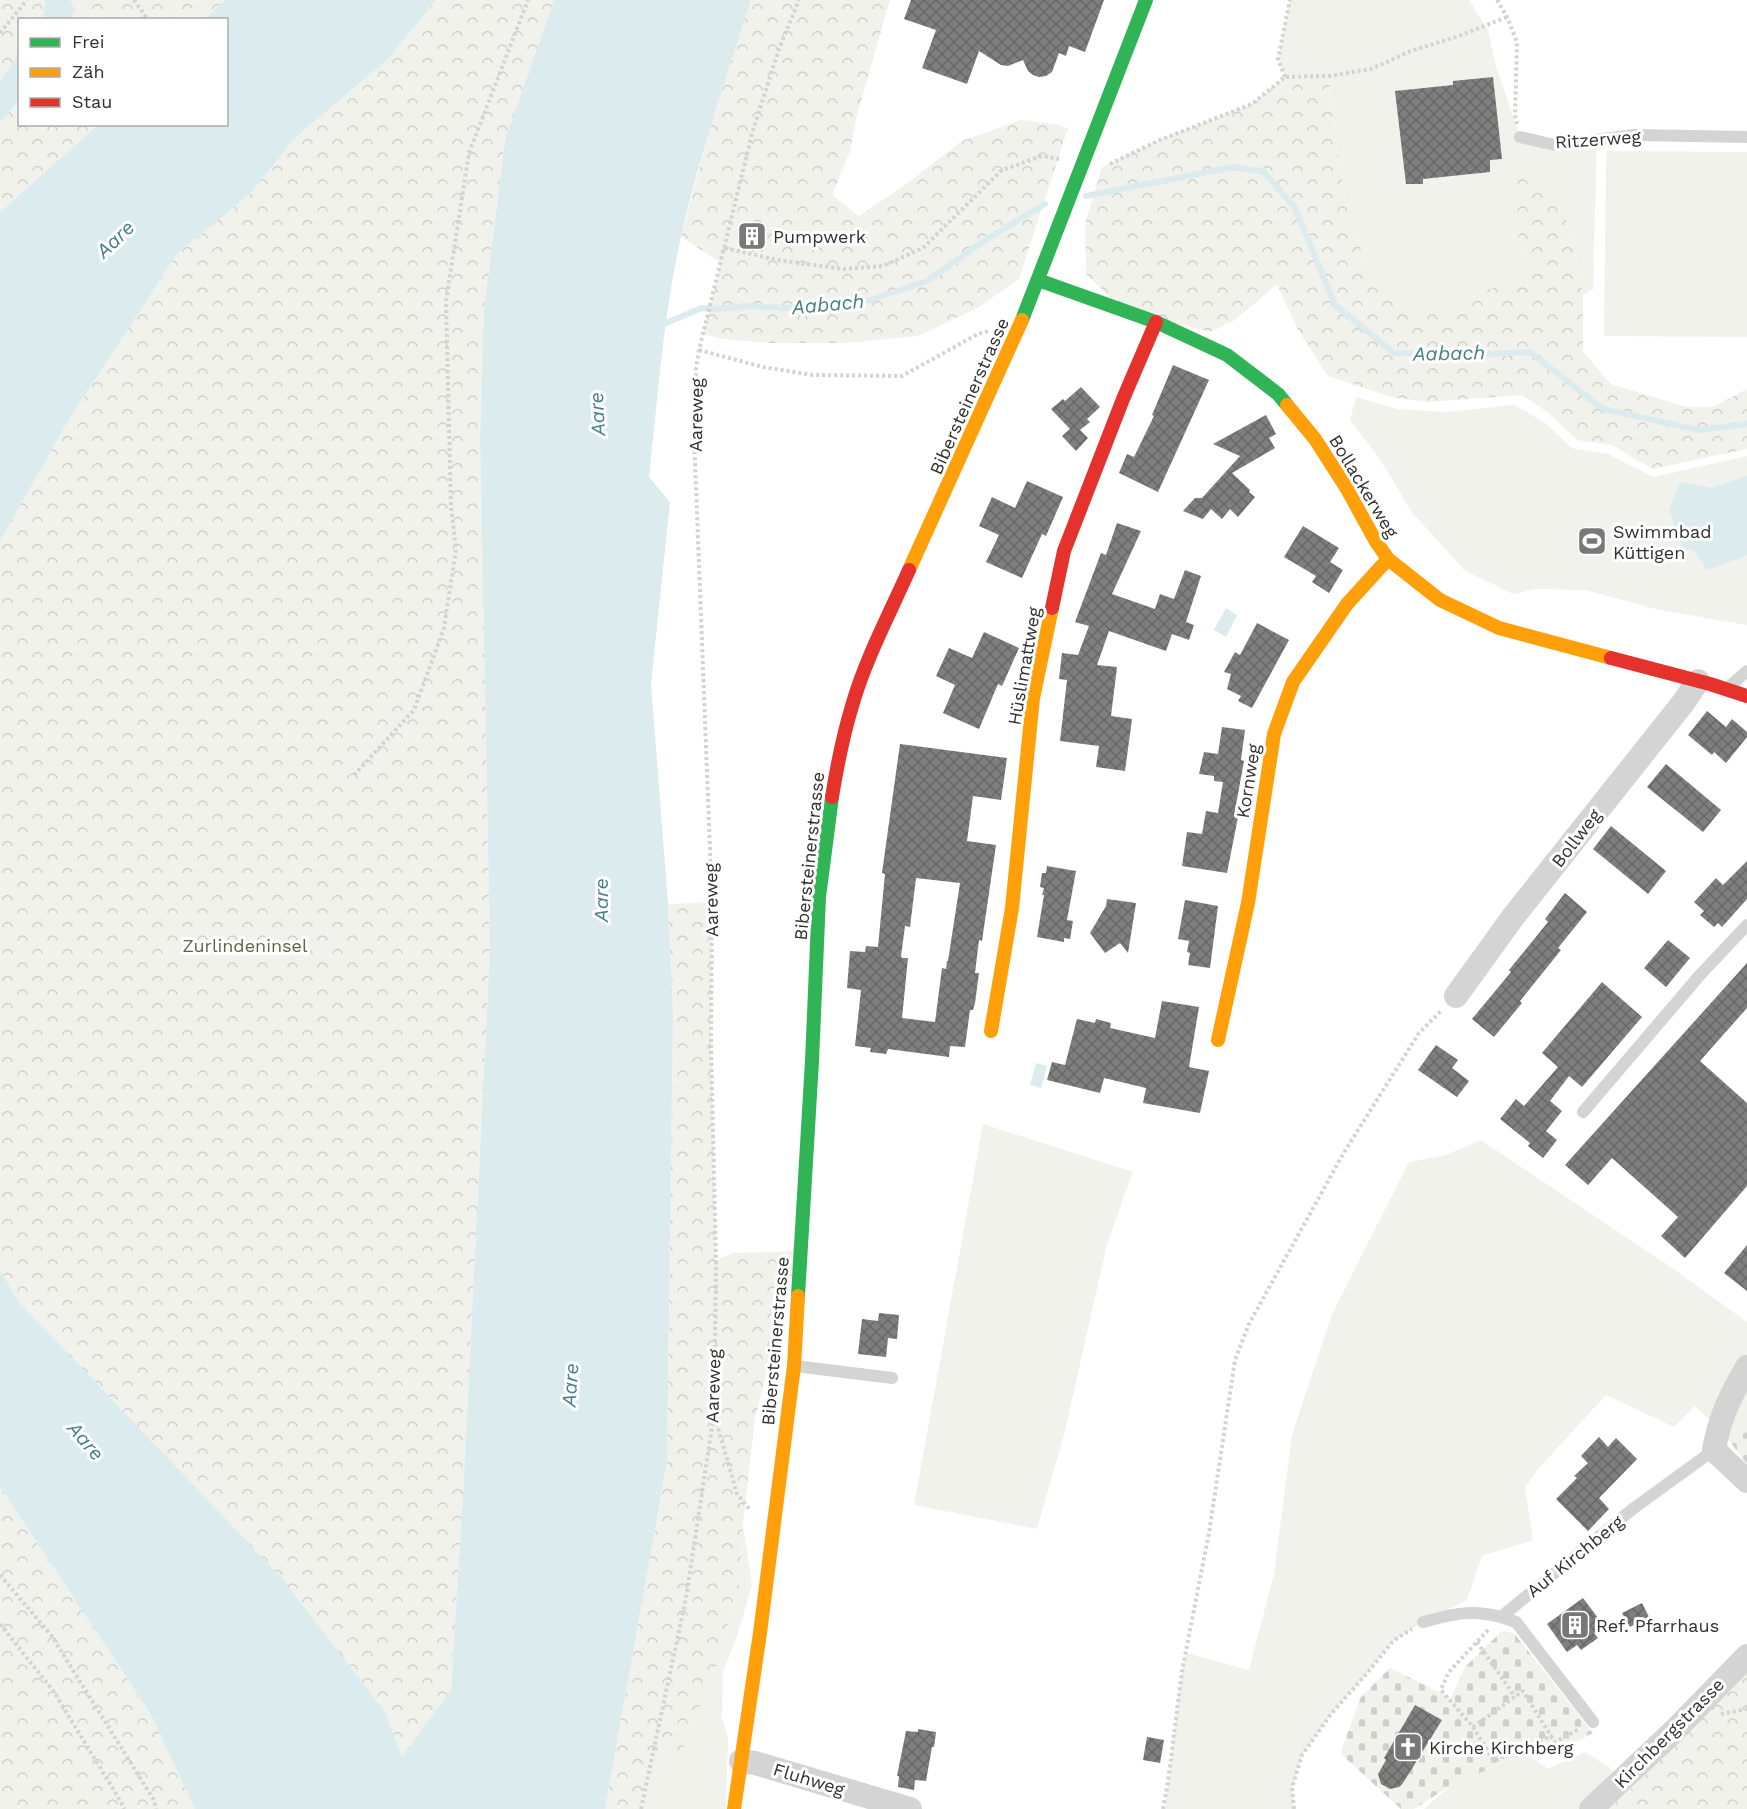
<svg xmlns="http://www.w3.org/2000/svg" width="1747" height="1809" font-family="'Work Sans',sans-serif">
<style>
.green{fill:#f1f2ec}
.forest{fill:url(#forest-crowns)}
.cemetery{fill:url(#cemetery-stones)}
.water{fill:#dbebee}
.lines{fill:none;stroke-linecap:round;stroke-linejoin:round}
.stream{stroke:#dbebee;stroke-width:6}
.building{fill:url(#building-cross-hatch);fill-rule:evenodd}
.path{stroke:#d3d3d3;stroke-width:4;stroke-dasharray:3 3;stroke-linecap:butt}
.lane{stroke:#d4d4d4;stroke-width:12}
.street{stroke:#d4d4d4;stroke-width:24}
.fast{stroke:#30b455;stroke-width:14}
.slow{stroke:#ff9f0a;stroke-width:14}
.jam{stroke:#e5322d;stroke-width:14}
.labels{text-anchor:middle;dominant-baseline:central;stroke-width:6;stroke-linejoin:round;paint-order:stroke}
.street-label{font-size:18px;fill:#303030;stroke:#fff}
.poi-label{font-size:18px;fill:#303030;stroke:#fff;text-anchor:start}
.park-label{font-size:18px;fill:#5c6642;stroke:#fff}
.water-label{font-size:20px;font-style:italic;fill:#477f88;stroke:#fff}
</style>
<defs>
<pattern id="forest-crowns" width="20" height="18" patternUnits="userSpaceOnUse" patternTransform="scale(1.5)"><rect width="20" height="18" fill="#f1f2ec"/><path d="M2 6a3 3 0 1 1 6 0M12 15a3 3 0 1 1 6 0" fill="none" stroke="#cfd0cb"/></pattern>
<pattern id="cemetery-stones" width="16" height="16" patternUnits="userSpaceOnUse" patternTransform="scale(1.5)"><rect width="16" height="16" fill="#f1f2ec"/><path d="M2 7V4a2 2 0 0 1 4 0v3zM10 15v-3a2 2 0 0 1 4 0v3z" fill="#cfd0cb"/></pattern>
<pattern id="building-cross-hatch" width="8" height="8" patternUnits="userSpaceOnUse" patternTransform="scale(1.5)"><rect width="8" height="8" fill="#7f7f7f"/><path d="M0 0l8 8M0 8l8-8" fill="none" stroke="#686868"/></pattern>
</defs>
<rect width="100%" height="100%" fill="#fff"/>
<g class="green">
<polygon points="1290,0 1469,0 1488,30 1496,66 1520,137 1555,145 1597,139 1593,289 1583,296 1570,226 1515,228 1532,271 1507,285 1481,291 1459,314 1420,314 1368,268 1349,219 1334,130 1329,76 1285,77 1278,59"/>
<polygon points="1606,151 1747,152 1747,337 1604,336"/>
<polygon points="1356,397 1398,409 1447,412 1514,405 1543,421 1572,448 1608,454 1653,477 1747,456 1747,625 1660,610 1585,590 1535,589 1514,594 1465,571 1411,511 1380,459 1350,420"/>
<polygon points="983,1124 1133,1172 1107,1244 1064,1435 1037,1529 914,1505"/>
<polygon points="1481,1140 1672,1268 1747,1322 1747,1432 1728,1439 1695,1406 1674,1427 1606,1395 1539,1468 1525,1487 1533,1540 1482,1556 1467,1600 1423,1622 1393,1641 1368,1672 1331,1714 1302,1755 1292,1788 1294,1809 1165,1809 1182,1671 1186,1653 1249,1670 1274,1574 1292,1435 1332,1314 1409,1162 1446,1155"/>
<polygon points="743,1525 752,1585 737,1636 723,1672 722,1719 728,1737 726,1809 642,1809 651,1758 681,1752 715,1669 739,1587"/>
<polygon points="1585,1752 1608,1766 1615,1774 1578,1809 1424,1809 1450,1786 1526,1753 1548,1769"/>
</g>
<g class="forest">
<polygon points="0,0 43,0 45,2 43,19 20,20 19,54 0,80"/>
<polygon points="70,0 225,0 205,20 71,19 75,9"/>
<polygon points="436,0 554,0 505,140 484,308 480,438 490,949 463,1495 451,1690 402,1757 385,1712 19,1302 0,1270 0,541 68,421 177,254 251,193 296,137 387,60"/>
<polygon points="751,0 890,0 857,115 850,151 832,195 859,216 905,185 962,141 1021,120 1055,124 1068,128 1019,279 979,307 918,336 845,343 769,343 722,339 703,334 721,263 681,237 712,120"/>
<polygon points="1329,76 1334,130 1349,219 1368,268 1420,314 1459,314 1481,291 1507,285 1532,271 1515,228 1512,176 1537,181 1570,226 1583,296 1583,352 1611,384 1686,407 1713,407 1747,389 1747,449 1652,469 1612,445 1577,440 1551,415 1523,395 1427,402 1391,397 1328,376 1297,328 1277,284 1235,320 1210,332 1123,310 1086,274 1085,224 1102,167 1160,140 1252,104 1285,77"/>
<polygon points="19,100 20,124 98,125 0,212 0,123"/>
<polygon points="712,902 711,1046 716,1260 733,1253 798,1251 755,1418 743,1525 739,1587 715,1669 681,1752 651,1758 641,1809 605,1809 667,1462 673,1012 668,904"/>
<polygon points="0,1487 150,1713 195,1809 0,1809"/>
<polygon points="1747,1669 1747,1809 1608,1809 1632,1788"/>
</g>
<g class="cemetery">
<polygon points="1747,1432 1747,1464 1728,1439"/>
<polygon points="1502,1631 1514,1633 1593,1733 1553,1753 1546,1744 1450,1786 1414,1809 1401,1809 1341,1754 1342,1748 1361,1697 1390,1668 1451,1698 1465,1667"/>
</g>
<g class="water">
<polygon points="43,0 70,0 75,9 71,19 43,19 45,2"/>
<polygon points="225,0 436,0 387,60 296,137 251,193 177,254 68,421 0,541 0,212 98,125 226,124 226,20 205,19"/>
<path d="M554,0H751C726,78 699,156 681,237C663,315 658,397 649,477L670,502L651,684L668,904L673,1012L667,1462L605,1809H195L150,1713L0,1487V1270L19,1302L281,1577L385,1712L402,1757L451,1690L463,1495L490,949L480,438L484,308L505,140Z"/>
<polygon points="19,54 19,100 0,123 0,80"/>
<polygon points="1747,476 1747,555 1708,570 1691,548 1684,551 1669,510 1680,482 1712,488"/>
<polygon points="1226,608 1237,615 1226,637 1214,630"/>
<polygon points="1036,1063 1047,1066 1041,1088 1030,1085"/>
</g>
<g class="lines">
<g class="stream">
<polyline points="1086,196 1233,167 1264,172 1295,208 1335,305 1394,353 1468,355 1530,352 1603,409 1698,430 1747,424"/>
<polyline points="659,326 702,308 716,309 748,306 785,308 871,300 927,281 984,241 1045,204"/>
</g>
</g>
<g class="building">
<polygon points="911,0 1104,0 1085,52 1069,46 1066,56 1059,53 1052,72 1046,76 1039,77 1033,75 1028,71 1023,60 1008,66 1001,65 979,51 967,84 922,68 936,30 904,19"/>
<polygon points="1493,77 1502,159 1490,160 1490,172 1423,179 1423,184 1406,184 1395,91 1453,85 1453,81"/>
<polygon points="745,224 765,229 759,249 739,244"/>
<polygon points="1173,365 1209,380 1158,492 1119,473 1127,454 1134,457 1154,416 1152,415"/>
<polygon points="1081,387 1100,407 1087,419 1090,422 1080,430 1088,438 1076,451 1062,436 1070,429 1051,409 1063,399 1065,401"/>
<polygon points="1266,415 1276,434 1269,438 1275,448 1232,473 1250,490 1249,492 1255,497 1238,517 1230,509 1222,519 1211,509 1203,519 1183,511 1195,498 1202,498 1240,456 1213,444"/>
<polygon points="1027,481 1063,497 1046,536 1042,534 1022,578 986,562 999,535 979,526 992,497 1015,508"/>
<polygon points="1117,523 1141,531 1112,594 1155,609 1160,594 1174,599 1185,570 1201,576 1186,622 1194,625 1189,640 1172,634 1166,651 1109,631 1097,665 1117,667 1111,716 1132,719 1125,771 1096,767 1099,746 1060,741 1067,680 1059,679 1062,653 1078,655 1089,626 1075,622 1101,553 1106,555"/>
<polygon points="1303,526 1339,548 1330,562 1343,570 1329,593 1312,582 1316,576 1284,557"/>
<polygon points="1257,623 1289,640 1252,708 1238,701 1241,696 1227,689 1231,674 1224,672 1235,652 1240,655"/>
<polygon points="984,632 1019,648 1002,686 998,684 979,729 943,713 955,685 936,676 949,648 972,658"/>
<polygon points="1707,711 1726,727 1732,719 1747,732 1747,737 1726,763 1714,752 1712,755 1688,735"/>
<polygon points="1222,727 1245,730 1241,760 1244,761 1234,816 1238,817 1227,873 1182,866 1187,832 1202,834 1206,811 1218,813 1223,782 1214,781 1214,776 1199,774 1204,752 1218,754"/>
<path d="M900,744L1007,758L1001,800L973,796L967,841L996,845L982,941L979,940L975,973H979L975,1003L973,1010H970L965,1047L950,1046L949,1057L888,1049L886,1054L870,1052L871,1048L855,1046L861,990L847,988L850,951L865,952L866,946L878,947L885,874L882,873ZM916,878L960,883L948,961H947L946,969L942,968L935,1022L902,1018L908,958H902L901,956L905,926L910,927Z"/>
<polygon points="1666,764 1721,810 1703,832 1647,787"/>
<polygon points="1611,826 1666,871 1648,894 1593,849"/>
<polygon points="1747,861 1747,899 1722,927 1718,923 1714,927 1700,915 1704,911 1694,902 1716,878 1723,885"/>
<polygon points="1047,866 1076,871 1067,920 1073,921 1070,939 1064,938 1064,942 1037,937 1044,895 1042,895 1044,888 1040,887 1042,873 1046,873"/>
<polygon points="1565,893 1587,912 1558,948 1561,950 1520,1001 1522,1003 1494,1037 1472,1019 1511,972 1509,970 1548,922 1545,919"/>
<polygon points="1107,899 1136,903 1128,953 1120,943 1105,953 1090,933 1106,906"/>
<polygon points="1185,900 1218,906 1210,968 1188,965 1190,953 1187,952 1189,941 1178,939"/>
<polygon points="1668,940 1690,958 1666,987 1644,968"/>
<polygon points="1747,963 1747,1008 1700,1061 1747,1103 1747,1186 1685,1258 1661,1236 1678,1217 1612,1158 1588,1185 1565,1165"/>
<polygon points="1602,982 1642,1017 1582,1087 1569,1076 1550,1101 1562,1111 1546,1131 1557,1140 1543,1158 1528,1146 1530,1143 1500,1119 1516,1099 1524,1106 1558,1067 1542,1053"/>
<polygon points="1162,1001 1199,1007 1189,1067 1209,1071 1200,1113 1143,1103 1146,1088 1104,1078 1100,1093 1047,1080 1052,1062 1065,1065 1077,1019 1095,1023 1096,1019 1111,1023 1110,1028 1155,1038"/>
<polygon points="1436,1045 1458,1060 1452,1068 1469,1081 1457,1097 1418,1070"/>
<polygon points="1747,1245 1747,1291 1724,1273"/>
<polygon points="879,1313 899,1315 897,1339 888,1338 886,1357 858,1354 862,1319 878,1321"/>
<polygon points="1599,1437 1608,1447 1616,1438 1637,1459 1599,1498 1609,1509 1588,1531 1556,1499 1577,1478 1574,1476 1588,1463 1581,1456"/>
<polygon points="1583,1598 1604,1626 1594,1633 1598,1638 1581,1650 1577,1645 1567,1652 1547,1624"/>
<polygon points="1642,1603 1649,1617 1630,1627 1622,1613"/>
<polygon points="1415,1705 1442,1720 1403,1783 1399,1787 1390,1789 1381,1784 1378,1774 1386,1760 1384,1758"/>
<polygon points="918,1729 936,1732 934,1747 932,1747 926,1781 915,1780 914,1790 898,1787 899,1776 897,1776 906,1731 918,1732"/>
<polygon points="1147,1737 1164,1740 1160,1763 1143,1760"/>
</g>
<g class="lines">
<g class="path">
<polyline points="134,0 148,20"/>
<polyline points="1497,0 1507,17 1517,42 1515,115 1517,124"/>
<polyline points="0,33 27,0"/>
<polyline points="1285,77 1278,59 1290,0"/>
<polyline points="1110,164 1160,140 1252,104 1285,77 1329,76 1371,69 1411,51 1459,36 1507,17"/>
<polyline points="725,248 777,260 844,269 883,266 923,248 1002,170 1042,156 1059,159"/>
<polyline points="699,350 763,367 812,375 902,376 978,334 988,331"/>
<polyline points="354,775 414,710 444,628 456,550 451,507 446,301 469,153 528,0"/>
<polyline points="715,1417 737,1494 750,1510"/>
<polyline points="0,1575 51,1635 154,1800 156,1809"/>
<polyline points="0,1624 54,1692 121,1802 124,1809"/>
<polyline points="1488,1630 1448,1673 1441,1690 1473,1727 1494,1761 1551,1736 1555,1742 1579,1729"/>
<polyline points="1477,1642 1515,1697"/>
<polyline points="1721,1714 1747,1709"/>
<polyline points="1473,1727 1523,1691 1551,1736"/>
<polyline points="641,1809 686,1598 714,1414 716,1261 711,1046 712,902 694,435 696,368 699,350 753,130 779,49 799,0"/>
<polyline points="1163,1809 1168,1782 1182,1671 1209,1533 1235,1360 1249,1324 1343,1154 1419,1033 1442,1010"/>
<polyline points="1294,1809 1292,1788 1302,1755 1331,1714 1368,1672 1393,1641 1412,1629"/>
</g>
<g class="lane">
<polyline points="1520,137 1555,145 1634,135 1747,137"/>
<polyline points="1730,686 1747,671"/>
<polyline points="1583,1112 1700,975 1747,925"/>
<polyline points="795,1366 892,1378"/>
<polyline points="1501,1617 1516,1622 1593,1722"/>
<path d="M1423,1622C1453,1614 1470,1609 1501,1617L1634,1508L1714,1450"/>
</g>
<g class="street">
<polyline points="1456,996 1513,917 1683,703 1698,681"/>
<path d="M1747,1367C1731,1394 1719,1419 1714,1450L1747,1481"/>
<polyline points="741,1761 755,1763 910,1809"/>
<polyline points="1591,1809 1673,1732 1747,1656"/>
</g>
<g class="fast">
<polyline points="1038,280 1156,322 1227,355 1278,394 1287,405"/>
<polyline points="1022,320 1146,0"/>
<polyline points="798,1296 812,1061 819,897 832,797"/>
</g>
<g class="slow">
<polyline points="1287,405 1315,439 1347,489 1375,540 1388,559 1440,600 1499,628 1611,658"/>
<polyline points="909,570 1022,320"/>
<polyline points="991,1031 1012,908 1033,698 1052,608"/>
<polyline points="1218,1040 1248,903 1274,734 1293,682 1347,604 1388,559"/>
<polyline points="734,1809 760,1633 794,1366 798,1296"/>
</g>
<g class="jam">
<polyline points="1052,608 1064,551 1123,399 1156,322"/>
<polyline points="1611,658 1710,684 1747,696"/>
<path d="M832,797C837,766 843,736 852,706C865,660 889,615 909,570"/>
</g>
</g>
<defs>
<g id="building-square" transform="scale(1.5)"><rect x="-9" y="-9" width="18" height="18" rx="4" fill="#787878" stroke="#fff"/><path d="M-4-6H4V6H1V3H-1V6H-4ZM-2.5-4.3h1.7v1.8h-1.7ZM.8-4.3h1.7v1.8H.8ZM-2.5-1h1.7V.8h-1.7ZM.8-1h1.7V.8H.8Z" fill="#fff"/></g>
<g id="stadium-square" transform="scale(1.5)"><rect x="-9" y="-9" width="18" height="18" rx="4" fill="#787878" stroke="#fff"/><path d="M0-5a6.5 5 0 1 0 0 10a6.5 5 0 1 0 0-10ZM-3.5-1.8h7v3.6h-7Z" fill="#fff"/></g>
<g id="church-square" transform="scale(1.5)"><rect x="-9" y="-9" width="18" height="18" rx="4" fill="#787878" stroke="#fff"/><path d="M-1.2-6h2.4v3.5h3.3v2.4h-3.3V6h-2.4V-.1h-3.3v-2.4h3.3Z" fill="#fff"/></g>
</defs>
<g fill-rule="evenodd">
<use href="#building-square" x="752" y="236"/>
<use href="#stadium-square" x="1592" y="541"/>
<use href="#building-square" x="1575" y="1625"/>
<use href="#church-square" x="1408" y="1747"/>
</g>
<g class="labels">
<g class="street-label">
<text transform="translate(1598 139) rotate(-4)">Ritzerweg</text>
<text transform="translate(969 396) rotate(-66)">Bibersteinerstrasse</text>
<text transform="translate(696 415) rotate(-89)">Aareweg</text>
<text transform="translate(1364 486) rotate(59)">Bollackerweg</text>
<text transform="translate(1024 666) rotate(-80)">Hüslimattweg</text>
<text transform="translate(1248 781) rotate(-81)">Kornweg</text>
<text transform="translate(1576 838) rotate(-52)">Bollweg</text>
<text transform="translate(809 856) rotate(-84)">Bibersteinerstrasse</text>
<text transform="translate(711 900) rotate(-91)">Aareweg</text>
<text transform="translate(775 1341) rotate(-85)">Bibersteinerstrasse</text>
<text transform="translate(713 1386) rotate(-88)">Aareweg</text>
<text transform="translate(1575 1556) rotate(-39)">Auf Kirchberg</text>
<text transform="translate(1669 1733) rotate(-45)">Kirchbergstrasse</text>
<text transform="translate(809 1779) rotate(17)">Fluhweg</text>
</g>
<g class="poi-label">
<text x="773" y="236">Pumpwerk</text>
<text x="1613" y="531">Swimmbad<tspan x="1613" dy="21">Küttigen</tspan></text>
<text x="1596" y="1625">Ref. Pfarrhaus</text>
<text x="1429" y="1747">Kirche Kirchberg</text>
</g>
<g class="park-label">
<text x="245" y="945">Zurlindeninsel</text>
</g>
<g class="water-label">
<text transform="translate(115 239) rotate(-44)">Aare</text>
<text transform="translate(828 304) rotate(-5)">Aabach</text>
<text transform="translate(1449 353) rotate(-1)">Aabach</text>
<text transform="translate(597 414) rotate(-93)">Aare</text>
<text transform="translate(601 900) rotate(-90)">Aare</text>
<text transform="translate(570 1385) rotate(-86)">Aare</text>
<text transform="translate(86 1441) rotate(49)">Aare</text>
</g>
</g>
<rect x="18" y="18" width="210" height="108" fill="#ffffff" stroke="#acacac" stroke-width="1.5"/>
<rect x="30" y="38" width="30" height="9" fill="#30b455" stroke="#acacac" stroke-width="1.5"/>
<text x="72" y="48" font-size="18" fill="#303030">Frei</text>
<rect x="30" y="68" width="30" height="9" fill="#ff9f0a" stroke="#acacac" stroke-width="1.5"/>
<text x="72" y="78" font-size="18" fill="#303030">Zäh</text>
<rect x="30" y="98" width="30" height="9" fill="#e5322d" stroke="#acacac" stroke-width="1.5"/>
<text x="72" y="108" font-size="18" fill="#303030">Stau</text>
</svg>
